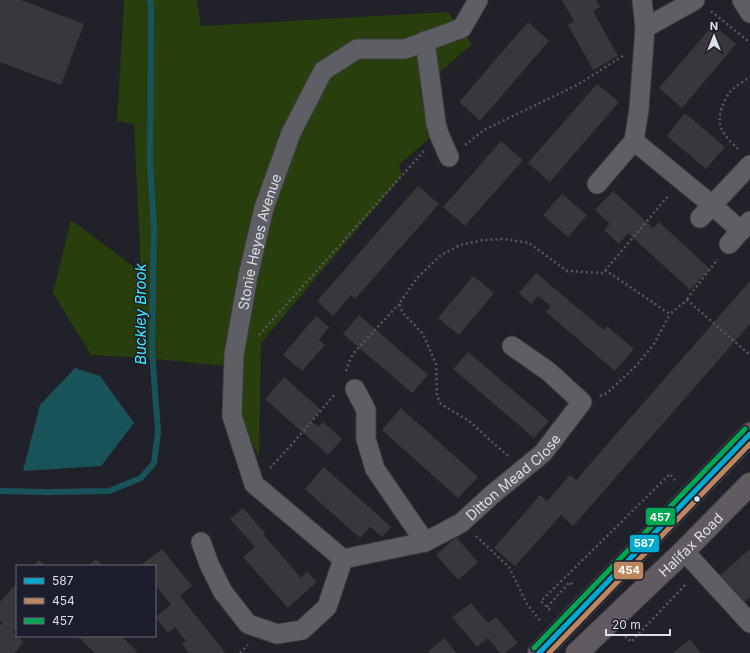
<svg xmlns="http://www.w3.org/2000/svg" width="750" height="653" font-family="Inter,sans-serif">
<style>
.green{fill:#283e0c}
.water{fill:#19535a}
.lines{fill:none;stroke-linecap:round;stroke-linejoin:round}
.stream{stroke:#19535a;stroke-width:6}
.building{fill:#39373b}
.minor-casing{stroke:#3d3d44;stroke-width:21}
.trunk-casing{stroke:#3d3d44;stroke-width:24}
.path{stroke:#57585f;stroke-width:2.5;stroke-dasharray:2 3;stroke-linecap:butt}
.minor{stroke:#5e5f65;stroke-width:19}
.trunk{stroke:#615a60;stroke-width:22}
.bus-1-casing{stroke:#1c1e2d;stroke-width:8}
.bus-2-casing{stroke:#1c1e2d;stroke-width:8}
.bus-3-casing{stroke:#1c1e2d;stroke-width:8}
.bus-1{stroke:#00a9ce;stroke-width:5}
.bus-2{stroke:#bb8660;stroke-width:5}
.bus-3{stroke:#00a651;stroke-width:5}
.bus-dot{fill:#dcdee8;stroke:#1c1e2d;stroke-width:1.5}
.labels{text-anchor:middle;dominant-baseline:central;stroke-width:3;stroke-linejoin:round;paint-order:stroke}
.street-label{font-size:14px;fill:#dcdee8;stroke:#1c1e2d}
.water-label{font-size:15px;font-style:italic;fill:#42ecfe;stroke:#1c1e2d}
.line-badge{stroke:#1c1e2d;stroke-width:1.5}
.badge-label{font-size:11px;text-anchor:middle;font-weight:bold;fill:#fff}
</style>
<rect width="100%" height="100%" fill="#202129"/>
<polygon class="green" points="124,0 197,0 201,26 448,12 472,44 420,90 430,138 399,165 402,176 261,343 259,458 240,415 242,368 256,281 237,276 226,366 145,358 91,355 53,293 71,220 141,272 134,124 117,121"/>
<polygon class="water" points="75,368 100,376 134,423 101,466 23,471 40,405"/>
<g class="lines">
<polyline class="stream" points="0,491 47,492 109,491 141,478 154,463 158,432 152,351 154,228 150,164 151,9 150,0"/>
</g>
<g class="building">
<polygon points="0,0 21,0 84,24 61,85 0,62"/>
<polygon points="562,0 596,0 600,7 593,11 618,56 593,70 568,25 574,21"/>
<polygon points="528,22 549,41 480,121 459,102"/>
<polygon points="713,25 736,44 682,108 659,88"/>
<polygon points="597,84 619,102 550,182 528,163"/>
<polygon points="685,113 725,147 706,169 667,136"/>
<polygon points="501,141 523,160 465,226 443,207"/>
<polygon points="418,186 439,204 355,299 351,295 333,316 317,301"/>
<polygon points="613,191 653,228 659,222 710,269 690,290 628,233 619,244 604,230 610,224 595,210"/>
<polygon points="562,194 587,215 568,237 543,215"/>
<polygon points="536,273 604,330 607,326 634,349 615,371 546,312 551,306 538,296 531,304 519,293"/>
<polygon points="473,276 494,293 459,335 438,318"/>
<polygon points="750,281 750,324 573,526 561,515 515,566 494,548 540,495 547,501 570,475 576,480"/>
<polygon points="359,315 428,375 412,393 343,334"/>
<polygon points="316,316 329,327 319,340 325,345 302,371 283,355"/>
<polygon points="468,352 549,421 534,438 453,369"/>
<polygon points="284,377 321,410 311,421 318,427 323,422 342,439 328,455 265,399"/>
<polygon points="401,408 478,477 458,498 382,430"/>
<polygon points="324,467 391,527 382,537 370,527 360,538 305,489"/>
<polygon points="243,508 265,533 263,534 301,578 307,571 317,582 288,608 243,557 255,547 230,519"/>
<polygon points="456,537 478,562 458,580 436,555"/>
<polygon points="162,549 192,586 180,596 225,652 224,653 189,653 182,644 186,641 175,627 168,633 155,617 171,605 155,585 155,566 140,566"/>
<polygon points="750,549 750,597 743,603 719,576"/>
<polygon points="96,559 103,566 88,566"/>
<polygon points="39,560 46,566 33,566"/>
<polygon points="17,583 17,628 13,632 24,642 14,653 0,653 0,625 3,623 0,620 0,602"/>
<polygon points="471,603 488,623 496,617 518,643 505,653 500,653 488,638 477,647 452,617"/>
<polygon points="77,636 121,636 137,651 135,653 95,653"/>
<polygon points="445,638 456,653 430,653 428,651"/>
<polygon points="690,639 701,653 673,653"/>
</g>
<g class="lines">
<g class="minor-casing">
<g id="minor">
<polyline points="642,0 645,28 639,109 634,141 712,205 741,231"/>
<polyline points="742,0 750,13"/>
<polyline points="645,28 695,0"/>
<polyline points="425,41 436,123 439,134 449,157"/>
<polyline points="597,184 634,141"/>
<polyline points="700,218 750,165"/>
<polyline points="729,244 750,221"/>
<polyline points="355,389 366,410 366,439 375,469 425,542"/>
<polyline points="201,542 209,564 223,592 248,624 277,634 302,630 327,607 343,559"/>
<polyline points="684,551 750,623"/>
<path id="s1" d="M343,559L254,484L232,416L234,355L248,276L264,208L291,133L323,71L357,49H405L462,28L478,0"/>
<path id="s2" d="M343,559L425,542L461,523L494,493L543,453L582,402L548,371L512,346"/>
</g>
</g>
<g class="trunk-casing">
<g id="trunk">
<polyline points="539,653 750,434"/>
<path id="s3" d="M577,653L684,551L750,484"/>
</g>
</g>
<g class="path">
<polyline points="711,11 748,41 750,40"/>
<polyline points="465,145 484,130 577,85 623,56"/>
<path d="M738,149C733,144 723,135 721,127C717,116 723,101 730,92C735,86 744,81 750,77"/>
<polyline points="605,270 670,314 687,300 750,355"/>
<polyline points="687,299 718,259"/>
<polyline points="259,335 424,151"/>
<polyline points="346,371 352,355 399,304"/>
<polyline points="600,396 607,393 636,366 654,344 670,314"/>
<polyline points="508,456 469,421 441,404 437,396 436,364 423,334 403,313 399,304 417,278 441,255 460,245 483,240 504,239 529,243 567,271 603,273 669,195"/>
<polyline points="270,468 293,443 335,394"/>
<polyline points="476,536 509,567 527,604 541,622"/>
<polyline points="547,607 570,582 574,587"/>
<polyline points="550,610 541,601 670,474 676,481"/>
<polyline points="625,638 626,637 631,642 687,583"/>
<polyline points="240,653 248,645"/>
</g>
<use href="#minor" class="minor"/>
<use href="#trunk" class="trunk"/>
<g class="bus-1-casing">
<polyline id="bus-1" points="539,653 750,434"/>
</g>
<g class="bus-2-casing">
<polyline id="bus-2" points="549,653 750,444"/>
</g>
<g class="bus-3-casing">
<polyline id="bus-3" points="534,648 745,429"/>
</g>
<use href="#bus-1" class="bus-1"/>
<use href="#bus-2" class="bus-2"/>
<use href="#bus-3" class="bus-3"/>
</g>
<circle class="bus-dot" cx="697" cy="499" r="3.5"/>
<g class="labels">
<g class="street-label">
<text stroke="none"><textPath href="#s1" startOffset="365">Stonie Heyes Avenue</textPath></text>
<text stroke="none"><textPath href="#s2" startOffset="194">Ditton Mead Close</textPath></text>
<text stroke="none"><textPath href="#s3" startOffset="157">Halifax Road</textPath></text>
</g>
<g class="water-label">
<text transform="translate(140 314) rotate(-90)">Buckley Brook</text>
</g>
</g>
<g class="line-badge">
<rect x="645" y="507" width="31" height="19" rx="4" fill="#00a651"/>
<rect x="629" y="534" width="31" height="19" rx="4" fill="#00a9ce"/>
<rect x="613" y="561" width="31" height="19" rx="4" fill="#bb8660"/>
</g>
<g class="badge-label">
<text x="660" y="521">457</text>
<text x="644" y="547">587</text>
<text x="629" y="574">454</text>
</g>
<rect x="16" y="565" width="140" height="72" fill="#1c1e2d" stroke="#696b78"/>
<rect x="24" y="578" width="20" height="6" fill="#00a9ce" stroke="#696b78"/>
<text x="52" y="585" font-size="12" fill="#dcdee8">587</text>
<rect x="24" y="598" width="20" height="6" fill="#bb8660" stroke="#696b78"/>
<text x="52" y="605" font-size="12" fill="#dcdee8">454</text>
<rect x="24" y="618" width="20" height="6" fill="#00a651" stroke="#696b78"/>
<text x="52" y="625" font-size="12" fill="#dcdee8">457</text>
<g transform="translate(714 36)" stroke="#1c1e2d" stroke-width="3" paint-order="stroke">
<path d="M0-3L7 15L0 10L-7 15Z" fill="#dcdee8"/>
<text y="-6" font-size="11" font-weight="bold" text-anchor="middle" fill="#dcdee8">N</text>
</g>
<path d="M606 629v6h64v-6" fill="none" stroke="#dcdee8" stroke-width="2"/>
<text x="612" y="629" font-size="12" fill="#dcdee8" stroke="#1c1e2d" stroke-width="3" paint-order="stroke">20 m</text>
</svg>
